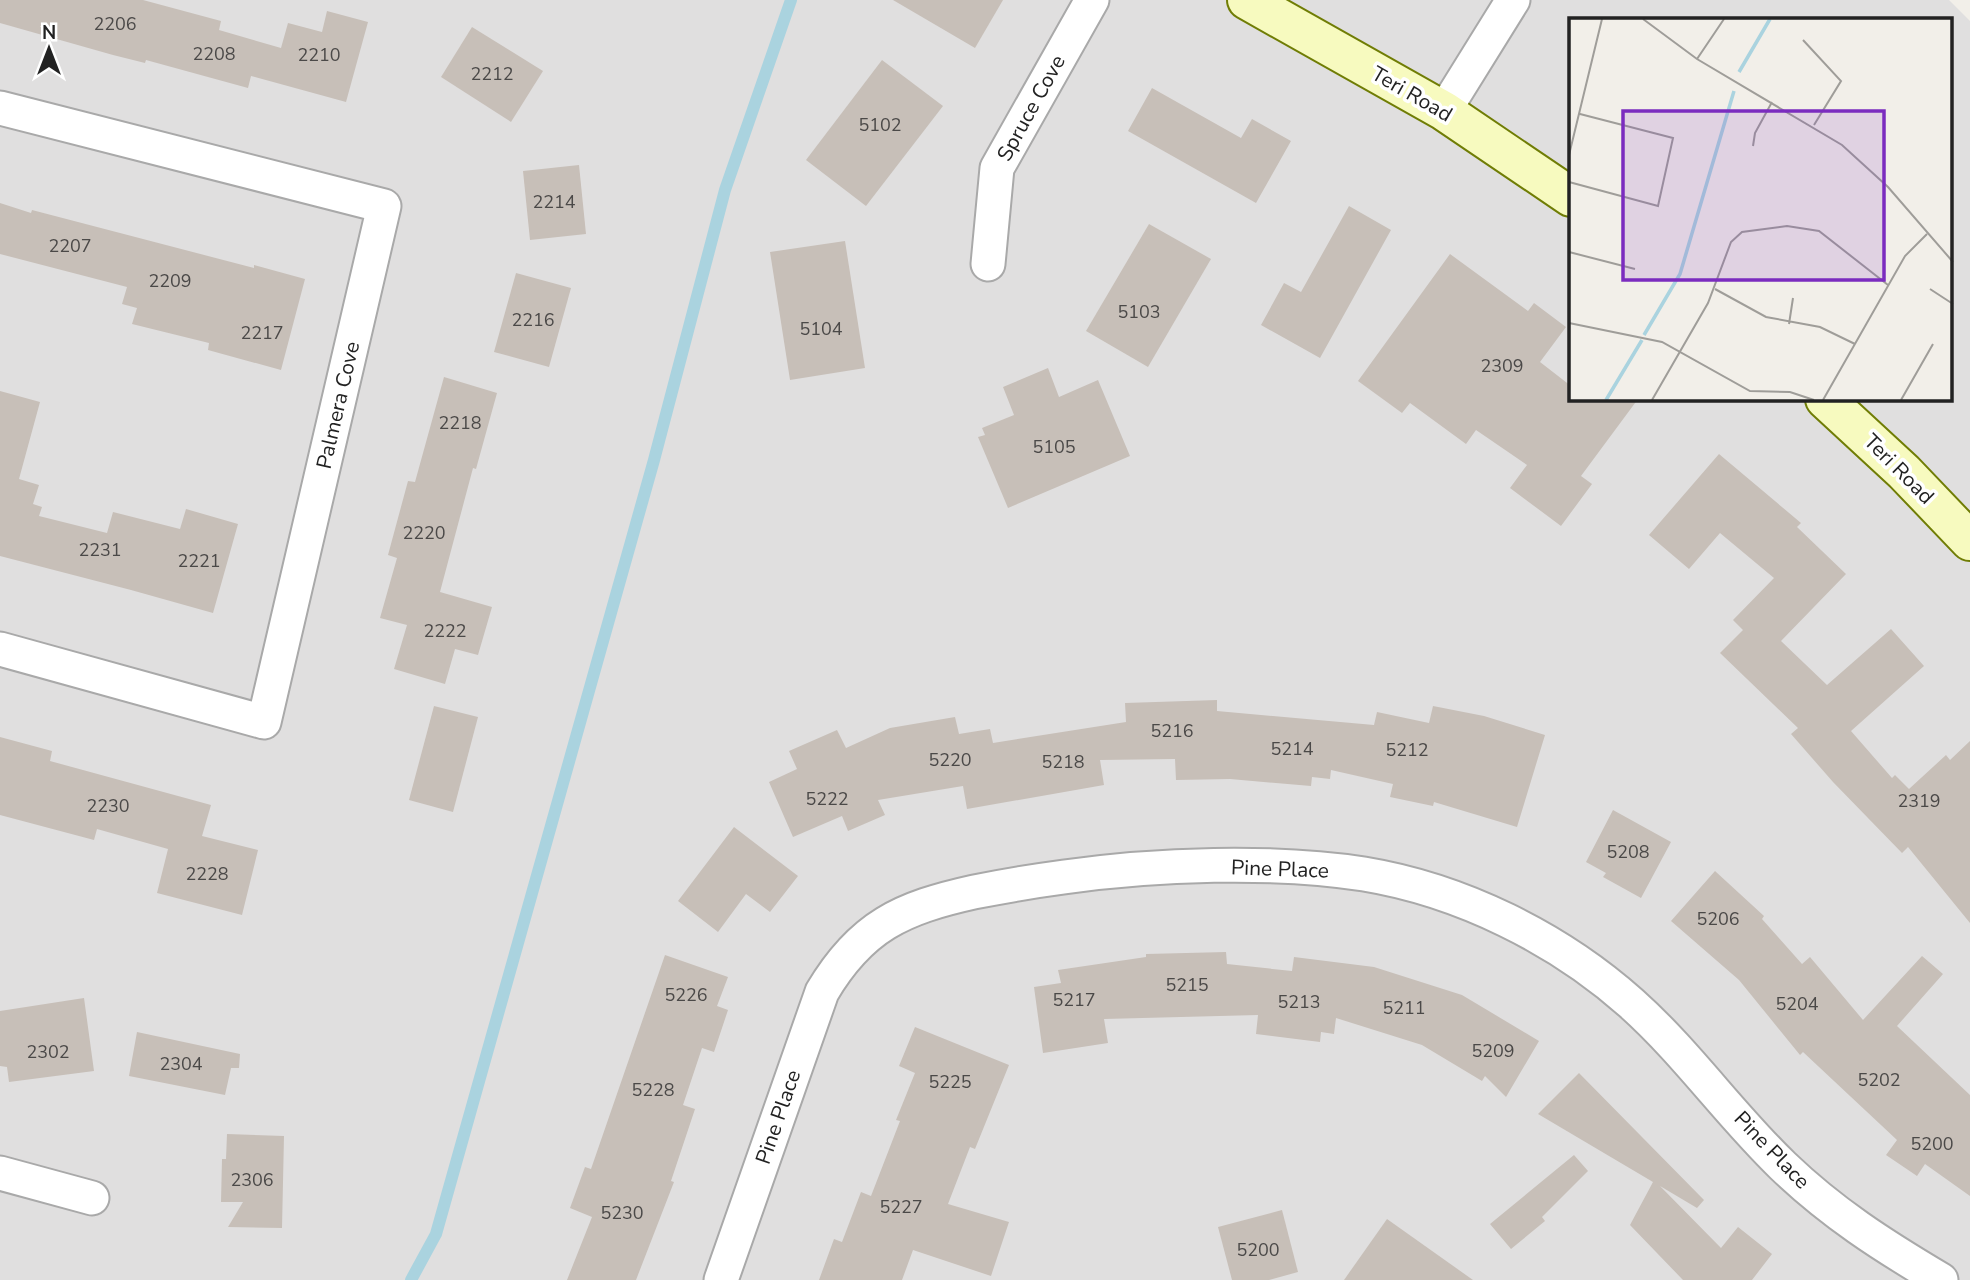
<svg xmlns="http://www.w3.org/2000/svg" width="1970" height="1280" font-family="'Nunito Sans',sans-serif">
<style>
.residential{fill:#e0dfdf;fill-rule:evenodd}
.lines{fill:none;stroke-linecap:round;stroke-linejoin:round}
.stream{stroke:#aad3df;stroke-width:12}
.building{fill:#c7bfb8}
.street-casing{stroke:#a9a9a9;stroke-width:37}
.secondary-casing{stroke:#707d05;stroke-width:42}
.street{stroke:#fff;stroke-width:33}
.secondary{stroke:#f7fabf;stroke-width:38}
.labels{text-anchor:middle;dominant-baseline:central;stroke-width:7;stroke-linejoin:round;paint-order:stroke}
.number-label{font-size:18px;fill:#4b4948}
.street-label{font-size:21px;fill:#222;stroke:#fff}
.inset-river{fill:none;stroke:#aad3df;stroke-width:3.5}
.inset-road{fill:none;stroke:#9f9d99;stroke-width:2}
.view{fill:#7b2cbf;fill-opacity:0.15;stroke:#7b2cbf;stroke-width:3.5}
.inset-edge{fill:none;stroke:#222;stroke-width:3.5}
</style>
<rect width="100%" height="100%" fill="#f2efe9"/>
<path class="residential" d="M0,0H1949L1970,21V1280H0ZM1571,19H1951V399H1571Z"/>
<g class="lines">
<polyline class="stream" points="411,1280 436,1234 654,460 725,190 791,0"/>
</g>
<g class="building">
<polygon points="0,0 143,0 221,21 219,30 281,48 288,23 322,32 327,11 368,22 346,102 251,76 248,88 146,60 145,63 113,55 0,23"/>
<polygon points="893,0 1003,0 975,48"/>
<polygon points="472,27 543,71 511,122 441,77"/>
<polygon points="882,60 943,106 866,206 806,160"/>
<polygon points="1152,88 1241,138 1252,119 1291,141 1256,203 1128,131"/>
<polygon points="579,165 586,234 530,240 523,171"/>
<polygon points="0,203 31,213 32,210 254,268 254,265 305,279 281,370 208,350 209,343 132,324 137,308 122,304 127,287 0,254"/>
<polygon points="1349,206 1391,230 1320,358 1261,325 1284,283 1301,292"/>
<polygon points="1149,224 1211,259 1148,367 1086,331"/>
<polygon points="845,241 865,368 790,380 770,252"/>
<polygon points="1450,254 1528,311 1534,303 1566,327 1540,362 1571,386 1571,399 1638,399 1581,476 1592,484 1561,526 1510,488 1527,465 1476,430 1466,444 1410,403 1402,413 1358,381"/>
<polygon points="516,273 571,288 549,367 494,352"/>
<polygon points="1048,368 1059,397 1098,380 1130,456 1008,508 978,437 985,435 982,428 1014,415 1003,387"/>
<polygon points="444,377 497,393 476,469 473,468 440,592 492,607 478,655 455,649 445,684 394,669 407,625 380,618 397,558 388,555 408,481 415,482"/>
<polygon points="0,391 40,402 19,479 39,485 33,504 42,507 39,516 107,533 113,512 180,529 186,509 238,524 213,613 131,590 0,556"/>
<polygon points="1719,454 1801,523 1797,527 1846,574 1781,641 1827,685 1891,629 1924,666 1851,731 1892,778 1895,775 1909,789 1946,755 1950,760 1970,741 1970,923 1908,847 1902,853 1833,782 1791,734 1798,728 1720,653 1743,630 1733,620 1774,578 1720,533 1689,569 1649,535"/>
<polygon points="1217,700 1217,711 1374,725 1377,712 1429,723 1433,706 1484,716 1545,735 1517,827 1434,802 1433,806 1390,797 1393,784 1331,770 1330,779 1312,777 1311,786 1230,779 1176,780 1175,759 1100,760 1104,785 967,809 963,786 878,800 885,815 848,831 842,816 793,837 769,782 797,769 789,751 837,730 846,748 890,728 955,717 959,734 990,729 993,743 1126,722 1125,703"/>
<polygon points="434,706 478,717 453,812 409,800"/>
<polygon points="0,737 52,751 50,761 211,805 202,836 258,850 242,915 157,893 168,849 97,829 94,840 0,815"/>
<polygon points="1613,810 1671,842 1641,898 1603,877 1606,873 1586,862"/>
<polygon points="734,827 798,876 770,912 746,894 718,932 678,901"/>
<polygon points="1715,871 1764,916 1762,919 1802,964 1810,957 1863,1020 1922,956 1943,974 1897,1026 1970,1095 1970,1196 1925,1164 1917,1176 1886,1155 1897,1140 1803,1052 1800,1055 1739,980 1671,921"/>
<polygon points="1226,952 1227,964 1292,971 1294,957 1374,967 1462,995 1539,1041 1506,1097 1485,1076 1482,1081 1422,1045 1336,1018 1334,1034 1321,1032 1320,1042 1256,1034 1258,1015 1104,1019 1108,1043 1043,1053 1034,987 1061,983 1058,970 1146,957 1146,954"/>
<polygon points="665,955 728,977 717,1006 728,1010 714,1052 702,1048 683,1105 695,1109 671,1181 674,1182 636,1280 567,1280 592,1217 570,1208 585,1167 591,1169"/>
<polygon points="84,998 94,1071 9,1082 7,1067 0,1066 0,1011"/>
<polygon points="915,1027 1009,1065 975,1149 970,1147 948,1204 1009,1222 991,1276 913,1250 902,1280 819,1280 834,1239 842,1242 861,1192 871,1196 900,1121 896,1120 915,1073 899,1066"/>
<polygon points="137,1032 240,1054 239,1068 231,1068 225,1095 129,1076"/>
<polygon points="1579,1073 1704,1200 1697,1208 1660,1186 1721,1248 1738,1227 1772,1254 1752,1280 1683,1280 1630,1225 1653,1182 1538,1114"/>
<polygon points="227,1134 284,1136 282,1228 228,1227 243,1202 221,1202 222,1159 226,1159"/>
<polygon points="1574,1155 1588,1171 1542,1217 1545,1221 1511,1249 1490,1224"/>
<polygon points="1282,1210 1298,1272 1269,1280 1232,1280 1218,1227"/>
<polygon points="1387,1219 1473,1280 1344,1280"/>
</g>
<g class="lines">
<g class="street-casing">
<g id="street">
<polyline points="0,108 384,206 264,722 0,649"/>
<polyline points="1444,111 1513,0"/>
<polyline points="988,264 997,168 1092,0"/>
<polyline points="0,1173 92,1198"/>
<path d="M721,1280L822,992C861,926 902,908 974,892C1004,886 1034,881 1064,877C1156,864 1272,860 1364,874C1461,890 1558,938 1631,1003C1687,1053 1729,1114 1783,1166C1832,1213 1882,1245 1941,1280"/>
</g>
</g>
<g class="secondary-casing">
<g id="secondary">
<polyline points="1247,0 1444,111 1571,197"/>
<polyline points="1825,399 1904,472 1970,541"/>
</g>
</g>
<use href="#street" class="street"/>
<use href="#secondary" class="secondary"/>
</g>
<g class="labels">
<g class="number-label">
<text x="115" y="24">2206</text>
<text x="214" y="54">2208</text>
<text x="319" y="55">2210</text>
<text x="492" y="74">2212</text>
<text x="880" y="125">5102</text>
<text x="554" y="202">2214</text>
<text x="70" y="246">2207</text>
<text x="170" y="281">2209</text>
<text x="1139" y="312">5103</text>
<text x="533" y="320">2216</text>
<text x="821" y="329">5104</text>
<text x="262" y="333">2217</text>
<text x="1502" y="366">2309</text>
<text x="460" y="423">2218</text>
<text x="1054" y="447">5105</text>
<text x="424" y="533">2220</text>
<text x="100" y="550">2231</text>
<text x="199" y="561">2221</text>
<text x="445" y="631">2222</text>
<text x="1172" y="731">5216</text>
<text x="1292" y="749">5214</text>
<text x="1407" y="750">5212</text>
<text x="950" y="760">5220</text>
<text x="1063" y="762">5218</text>
<text x="827" y="799">5222</text>
<text x="1919" y="801">2319</text>
<text x="108" y="806">2230</text>
<text x="1628" y="852">5208</text>
<text x="207" y="874">2228</text>
<text x="1718" y="919">5206</text>
<text x="1187" y="985">5215</text>
<text x="686" y="995">5226</text>
<text x="1074" y="1000">5217</text>
<text x="1299" y="1002">5213</text>
<text x="1797" y="1004">5204</text>
<text x="1404" y="1008">5211</text>
<text x="1493" y="1051">5209</text>
<text x="48" y="1052">2302</text>
<text x="181" y="1064">2304</text>
<text x="1879" y="1080">5202</text>
<text x="950" y="1082">5225</text>
<text x="653" y="1090">5228</text>
<text x="1932" y="1144">5200</text>
<text x="252" y="1180">2306</text>
<text x="901" y="1207">5227</text>
<text x="622" y="1213">5230</text>
<text x="1258" y="1250">5200</text>
</g>
<g class="street-label">
<text transform="translate(1412 94) rotate(30)">Teri Road</text>
<text transform="translate(1031 108) rotate(-61)">Spruce Cove</text>
<text transform="translate(338 405) rotate(-77)">Palmera Cove</text>
<text transform="translate(1899 469) rotate(45)">Teri Road</text>
<text transform="translate(1280 869) rotate(2)">Pine Place</text>
<text transform="translate(778 1117) rotate(-71)">Pine Place</text>
<text transform="translate(1772 1150) rotate(46)">Pine Place</text>
</g>
</g>
<g transform="translate(1569 18)">
<rect width="383" height="383" fill="#f2efe9"/>
<path class="inset-river" d="M170,54L201,1M75,317L111,256L165,73M37,382L73,322"/>
<path class="inset-road" d="M74,1L128,41L273,127L319,169L384,244M234,22L272,63L245,107M128,41L155,1M184,128L186,115L203,84M0,137L33,1M0,164L89,188L104,120L11,96M0,234L66,251M146,271L197,299L251,309L286,326M361,271L384,286M0,305L93,324L181,373L221,374L245,382M220,306L224,280M83,382L139,285L162,224L173,214L218,208L250,213L319,267M254,382L336,238L358,216M332,382L364,326"/>
<path class="view" d="M54,93H315V262H54Z"/>
<rect width="383" height="383" class="inset-edge"/>
</g>
<g transform="translate(49 49)" stroke="#ffffff" stroke-width="5" paint-order="stroke">
<path d="M0-5L12 26L0 18L-12 26Z" fill="#222222"/>
<text y="-10" font-size="19" font-weight="bold" text-anchor="middle" fill="#222222">N</text>
</g>
</svg>
